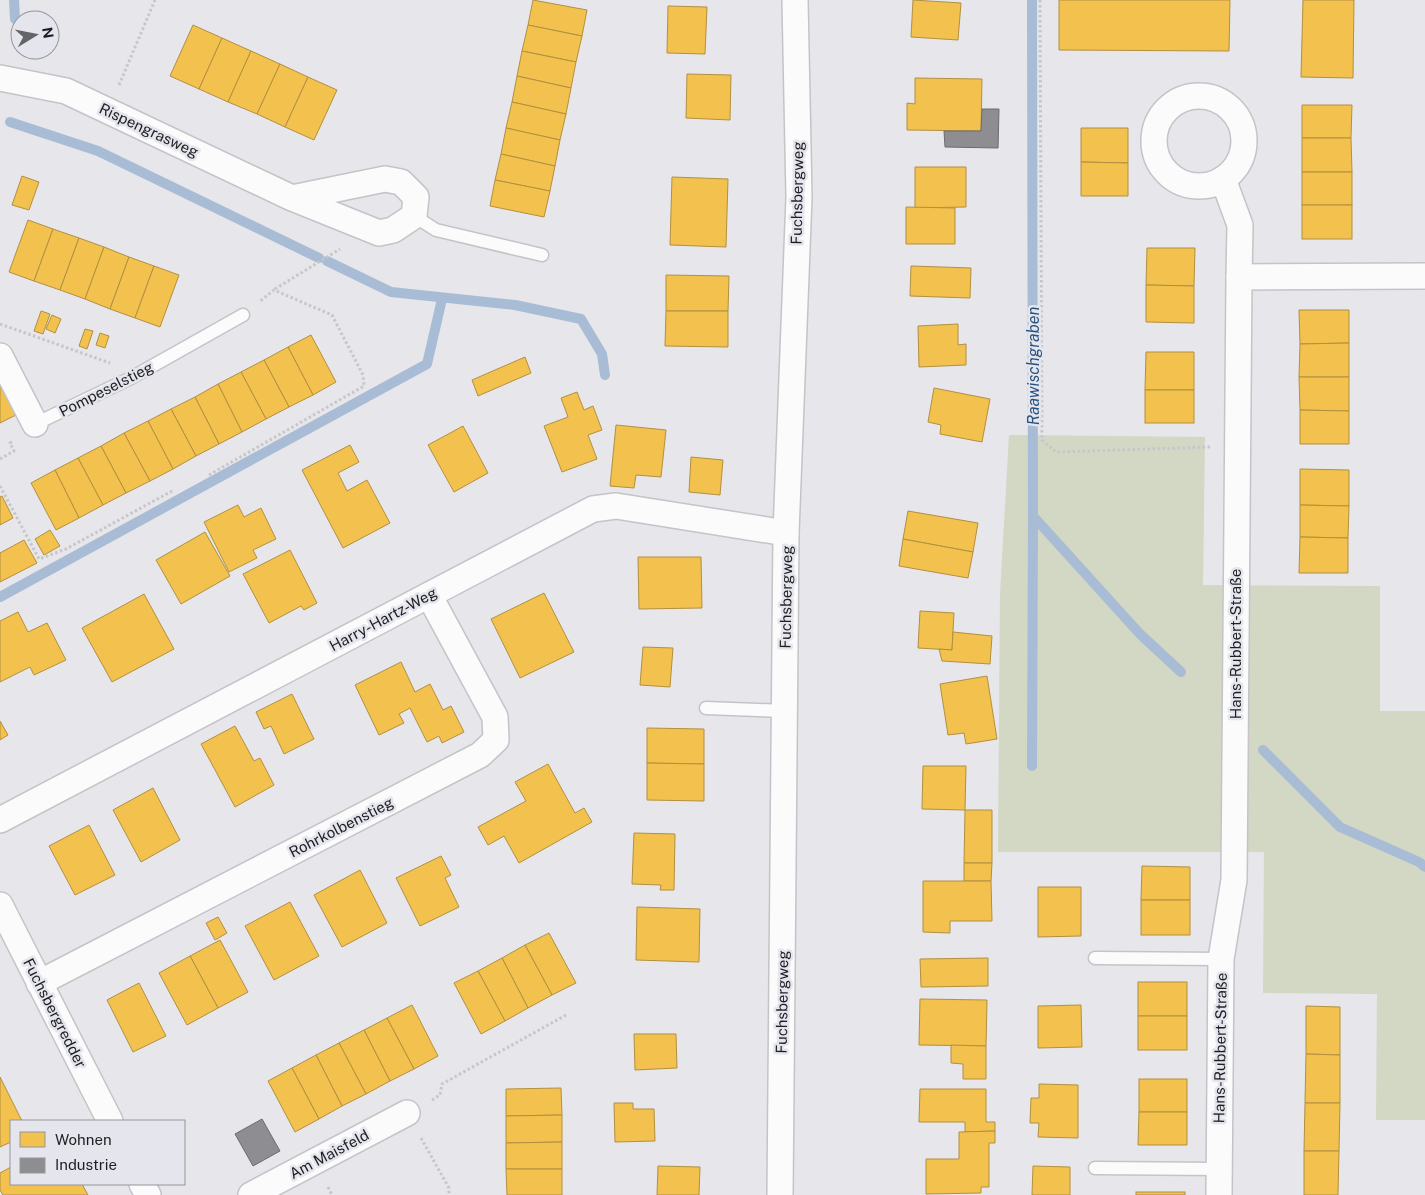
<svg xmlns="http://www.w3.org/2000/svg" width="1425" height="1195" font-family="'Public Sans',sans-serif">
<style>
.green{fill:#d2d8c3}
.homes{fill:#f2c14e;stroke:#b29040}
.industry{fill:#8d8d92;stroke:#6c6c70}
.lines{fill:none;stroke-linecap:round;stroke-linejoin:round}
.stream{stroke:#a8bcd5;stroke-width:10}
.service-casing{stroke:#c4c4c8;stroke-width:15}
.minor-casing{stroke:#c4c4c8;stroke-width:28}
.path{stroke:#c7c7ca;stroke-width:3;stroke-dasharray:2.5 2.5;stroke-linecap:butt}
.service{stroke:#fbfbfc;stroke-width:12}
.minor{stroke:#fbfbfc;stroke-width:25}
.labels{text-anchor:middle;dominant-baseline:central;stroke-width:5;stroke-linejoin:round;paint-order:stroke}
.street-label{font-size:15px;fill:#1e1e21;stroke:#e4e5ed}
.water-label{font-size:16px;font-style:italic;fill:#29527e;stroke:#e4e5ed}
</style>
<rect width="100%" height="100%" fill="#e6e6eb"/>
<polygon class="green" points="1009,435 1205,437 1203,585 1380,586 1380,711 1425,711 1425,1120 1376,1120 1377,994 1263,993 1264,852 998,852 1000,594"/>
<g class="homes">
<polygon points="533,0 587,10 582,36 528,25"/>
<polygon points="913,0 961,3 958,40 911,37"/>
<polygon points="1059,0 1230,0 1229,51 1059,50"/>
<polygon points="1303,0 1354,0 1353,78 1301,77"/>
<polygon points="668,6 707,7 705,54 667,53"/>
<polygon points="193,25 222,38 199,89 170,76"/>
<polygon points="528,25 582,36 576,62 522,51"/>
<polygon points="222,38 251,51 228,102 199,89"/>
<polygon points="251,51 280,64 257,114 228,102"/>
<polygon points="522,51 576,62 571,88 517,76"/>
<polygon points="280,64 308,77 285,127 257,114"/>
<polygon points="687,74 731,75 730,120 686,118"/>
<polygon points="517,76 571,88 566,114 512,102"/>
<polygon points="308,77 337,90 314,140 285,127"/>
<polygon points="915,78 982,79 981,131 907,130 907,103 915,104"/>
<polygon points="512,102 566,114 560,140 506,128"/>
<polygon points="1302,105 1352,105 1351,138 1302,138"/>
<polygon points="506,128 560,140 555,166 501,154"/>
<polygon points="1081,128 1128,128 1128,163 1081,162"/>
<polygon points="1302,138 1351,138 1352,172 1302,172"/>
<polygon points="501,154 555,166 550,191 495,180"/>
<polygon points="1081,162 1128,163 1128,196 1081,196"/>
<polygon points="915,167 966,167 966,207 915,208"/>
<rect x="1302" y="172" width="50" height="33"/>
<polygon points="22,176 39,182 29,210 12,205"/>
<polygon points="672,177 728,179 726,247 670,245"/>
<polygon points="495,180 550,191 544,217 490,206"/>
<rect x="1302" y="205" width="50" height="34"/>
<polygon points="906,207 955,208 955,244 906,244"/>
<polygon points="28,220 53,229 34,281 9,272"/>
<polygon points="53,229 79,238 60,290 34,281"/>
<polygon points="79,238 104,247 85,299 60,290"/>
<polygon points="104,247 129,257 110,309 85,299"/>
<polygon points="1147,248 1195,248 1194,286 1146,285"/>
<polygon points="129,257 154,266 135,318 110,309"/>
<polygon points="154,266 179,275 160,327 135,318"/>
<polygon points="911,266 971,268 970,298 910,296"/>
<polygon points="666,275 729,276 728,311 666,311"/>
<polygon points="1146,285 1194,286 1194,323 1146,322"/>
<polygon points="1299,310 1349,310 1349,343 1300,344"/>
<polygon points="41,311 50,314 43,334 34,331"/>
<polygon points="666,311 728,311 728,347 665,346"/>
<polygon points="52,315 61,319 55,333 46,329"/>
<polygon points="958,324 958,345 966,344 966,365 919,367 918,326"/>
<polygon points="85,329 93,331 87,349 79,346"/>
<polygon points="100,333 109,336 105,348 96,345"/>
<polygon points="311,335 336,382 313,395 288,347"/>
<polygon points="1349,343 1349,377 1299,377 1300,344"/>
<polygon points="288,347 313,395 289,407 264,360"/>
<polygon points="1146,352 1194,352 1194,390 1145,390"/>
<polygon points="525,357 531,373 478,396 472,380"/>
<polygon points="264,360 289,407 266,419 241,372"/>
<polygon points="241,372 266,419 242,432 218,384"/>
<polygon points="1299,377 1349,377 1349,411 1300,410"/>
<polygon points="0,379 18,414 0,423"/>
<polygon points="218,384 242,432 219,444 195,397"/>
<polygon points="934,388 990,399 982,442 940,434 941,425 928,422"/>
<rect x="1145" y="390" width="49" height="33"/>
<polygon points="577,392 584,410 593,406 602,430 588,435 597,459 562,472 544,426 568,417 561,398"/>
<polygon points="195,397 219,444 196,456 171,409"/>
<polygon points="171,409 196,456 173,469 148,421"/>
<polygon points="1300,410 1349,411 1349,444 1300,444"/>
<polygon points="148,421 173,469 150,481 124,433"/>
<polygon points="616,425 666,430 661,477 636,475 634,488 610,486"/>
<polygon points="463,426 488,473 454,492 428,445"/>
<polygon points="124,433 150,481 126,493 101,446"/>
<polygon points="350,445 359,462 338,473 347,491 367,480 390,523 343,548 302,470"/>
<polygon points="101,446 126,493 103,505 78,458"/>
<polygon points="691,457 723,460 720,495 689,492"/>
<polygon points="78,458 103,505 79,518 55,470"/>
<polygon points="1300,469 1349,470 1349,506 1300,505"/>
<polygon points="55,470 79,518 56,530 31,483"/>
<polygon points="2,496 13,518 0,525 0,497"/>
<polygon points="238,505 244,517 261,508 276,539 253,550 257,558 229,572 204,522"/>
<polygon points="1300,505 1349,506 1348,538 1300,537"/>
<polygon points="908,511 978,523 973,552 903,539"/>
<polygon points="50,530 60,546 44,555 35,539"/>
<polygon points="205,532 230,576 181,604 156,560"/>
<polygon points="1300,537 1348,538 1348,573 1299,573"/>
<polygon points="903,539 973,552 968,578 899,566"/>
<polygon points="24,540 37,563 0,582 0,553"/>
<polygon points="290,550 317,603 304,610 301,606 269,623 243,574"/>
<polygon points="638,557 701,557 702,608 639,609"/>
<polygon points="544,593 574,652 520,678 491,619"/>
<polygon points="144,594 174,649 112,682 82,628"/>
<polygon points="920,611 954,613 952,650 918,648"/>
<polygon points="18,612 28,632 47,623 66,660 34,675 30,667 0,682 0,621"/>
<polygon points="953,632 992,636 990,664 942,661 939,649 952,650"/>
<polygon points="643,647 673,648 670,687 640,685"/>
<polygon points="401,662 415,692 430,684 443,710 451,706 464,732 442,743 439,736 427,742 410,708 399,714 404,723 379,735 355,685"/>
<polygon points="987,676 997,739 966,744 964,733 948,735 940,684"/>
<polygon points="292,694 314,739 284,754 271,726 264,729 256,712"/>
<polygon points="0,721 8,735 0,740"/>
<polygon points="235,726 254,761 260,758 274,785 235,807 201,744"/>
<polygon points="647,728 704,729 704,764 647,763"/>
<polygon points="647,763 704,764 704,801 647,800"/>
<polygon points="548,764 575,813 584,808 592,822 519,863 504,836 488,845 478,827 526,801 515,782"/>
<polygon points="923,766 966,766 965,810 922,809"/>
<polygon points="153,788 180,840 141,862 113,810"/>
<polygon points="965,810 992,810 992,863 964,863"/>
<polygon points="89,825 115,875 75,895 49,846"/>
<polygon points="634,833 675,834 674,890 660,890 661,885 632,884"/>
<polygon points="441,856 451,875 445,878 459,907 420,926 396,878"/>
<polygon points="964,863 992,863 991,881 964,881"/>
<polygon points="1142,866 1190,867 1190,900 1141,900"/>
<polygon points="360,870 387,923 342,947 314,895"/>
<polygon points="923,881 991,881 992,921 950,921 950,933 923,932"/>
<polygon points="1038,887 1081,887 1081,936 1038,937"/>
<rect x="1141" y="900" width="49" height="35"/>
<polygon points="290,902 319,956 274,980 245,926"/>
<polygon points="637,907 700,909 699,962 636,960"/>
<polygon points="218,917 227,933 215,940 206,923"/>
<polygon points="549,933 576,983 552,995 525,945"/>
<polygon points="220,940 248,992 218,1008 190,956"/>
<polygon points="525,945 552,995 528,1008 502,958"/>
<polygon points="190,956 218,1008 187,1025 159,973"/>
<polygon points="502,958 528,1008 505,1021 478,971"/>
<polygon points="988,958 988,986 921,987 920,959"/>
<polygon points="478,971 505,1021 481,1034 454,983"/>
<rect x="1138" y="982" width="49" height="34"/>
<polygon points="139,983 166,1036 133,1052 107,1000"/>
<polygon points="920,999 987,1000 986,1046 919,1045"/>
<polygon points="412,1005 438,1056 414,1069 387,1018"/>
<polygon points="1081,1005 1082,1047 1038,1048 1038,1006"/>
<polygon points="1306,1006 1340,1007 1340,1055 1306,1054"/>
<rect x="1138" y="1016" width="49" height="34"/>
<polygon points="387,1018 414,1069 390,1081 364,1030"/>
<polygon points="364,1030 390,1081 366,1094 339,1043"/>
<polygon points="634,1034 676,1034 677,1068 635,1070"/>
<polygon points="339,1043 366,1094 342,1106 316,1055"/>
<polygon points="951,1045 986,1046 986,1079 963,1079 963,1064 951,1063"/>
<polygon points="1306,1054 1340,1055 1340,1103 1305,1103"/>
<polygon points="316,1055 342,1106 319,1119 292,1068"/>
<polygon points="292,1068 319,1119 295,1132 268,1081"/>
<polygon points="0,1077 22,1121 11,1121 11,1142 0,1147"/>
<rect x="1139" y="1079" width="48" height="33"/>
<polygon points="1039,1084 1078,1085 1078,1138 1038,1137 1039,1123 1030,1123 1031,1098 1039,1098"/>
<polygon points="561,1088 562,1115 506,1116 506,1089"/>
<polygon points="920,1089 986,1089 986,1122 995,1122 995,1131 965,1132 965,1122 919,1122"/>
<polygon points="614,1103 633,1103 633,1109 654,1109 655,1141 615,1142"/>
<polygon points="1305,1103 1340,1103 1339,1151 1304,1151"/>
<polygon points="1139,1112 1187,1112 1187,1145 1138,1145"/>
<polygon points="562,1115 562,1142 506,1143 506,1116"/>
<polygon points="995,1131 995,1143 989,1143 989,1187 981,1187 981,1193 926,1194 926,1159 959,1159 959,1132"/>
<polygon points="562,1142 562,1169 506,1169 506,1143"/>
<polygon points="1304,1151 1339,1151 1338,1195 1304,1195"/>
<polygon points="658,1166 700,1167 699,1195 657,1195"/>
<polygon points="1033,1166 1070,1167 1070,1195 1032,1195"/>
<polygon points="11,1167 11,1184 82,1184 88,1195 3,1195 0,1190 0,1173"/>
<polygon points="506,1169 562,1169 562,1195 507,1195"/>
<rect x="1136" y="1192" width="49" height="3"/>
</g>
<g class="industry">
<polygon points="982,109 999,109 998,148 945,147 944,131 981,131"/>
<polygon points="262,1119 280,1151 253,1166 235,1134"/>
</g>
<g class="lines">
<g class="stream">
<polyline points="14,0 15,19"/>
<polyline points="1032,0 1033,516 1140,634 1181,672"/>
<polyline points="10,122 98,151 319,258"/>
<polyline points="327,261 391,292 515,305 581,319 602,354 605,375"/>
<polyline points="0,597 427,364 442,299"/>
<polyline points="1263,750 1340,827 1419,862 1425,867"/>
<polyline points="1032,766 1033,516"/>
</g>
<g class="service-casing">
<g id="service">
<polyline points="414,216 436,230 542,255"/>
<polyline points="35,424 131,378 243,315"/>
<polyline points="706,708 785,711"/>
<polyline points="1095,958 1221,959"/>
<polyline points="1095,1168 1219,1169"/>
</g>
</g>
<g class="minor-casing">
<g id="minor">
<polyline points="0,78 66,91 292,198 379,233 393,230 414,216 416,197 401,182 385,179 292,198"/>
<circle cx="1199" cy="141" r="45"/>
<polyline points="1223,179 1240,225 1239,277"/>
<polyline points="0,356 35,424"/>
<polyline points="0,820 593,509 616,506 786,533"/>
<polyline points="0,905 110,1121"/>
<polyline points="39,983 480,755 496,740 495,717 429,595"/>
<polyline points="142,1184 148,1195"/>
<polyline points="251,1195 407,1113"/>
<polyline points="780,1195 786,533 799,197 795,0"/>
<polyline points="1219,1195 1221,959 1234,880 1239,277 1425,276"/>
</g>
</g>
<g class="path">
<polyline points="1040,0 1042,440 1056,452 1210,447"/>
<polyline points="119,85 155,0"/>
<polyline points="275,289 340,249"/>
<polyline points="0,324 110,363"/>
<polyline points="0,459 14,451 10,443 12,442"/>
<polyline points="209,475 364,386 363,375 332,315 274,290 259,302"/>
<polyline points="0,486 39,559 66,549 172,491"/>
<polyline points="432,1100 440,1095 442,1084 566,1015"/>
<polyline points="421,1138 449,1188 449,1195"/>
<polyline points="328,1187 332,1195"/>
</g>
<use href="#service" class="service"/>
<use href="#minor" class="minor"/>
</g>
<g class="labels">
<g class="street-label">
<text transform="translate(149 130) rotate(25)">Rispengrasweg</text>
<text transform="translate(797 193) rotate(-89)">Fuchsbergweg</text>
<text transform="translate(106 389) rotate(-27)">Pompeselstieg</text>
<text transform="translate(786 597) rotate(-89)">Fuchsbergweg</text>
<text transform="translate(383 619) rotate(-28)">Harry-Hartz-Weg</text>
<text transform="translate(1235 644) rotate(-90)">Hans-Rubbert-Straße</text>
<text transform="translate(341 827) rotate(-27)">Rohrkolbenstieg</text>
<text transform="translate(782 1002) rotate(-89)">Fuchsbergweg</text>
<text transform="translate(55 1013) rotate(63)">Fuchsbergredder</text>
<text transform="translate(1220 1048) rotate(-89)">Hans-Rubbert-Straße</text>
<text transform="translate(329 1154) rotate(-28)">Am Maisfeld</text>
</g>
<g class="water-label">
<text transform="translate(1033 366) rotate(-90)">Raawischgraben</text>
</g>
</g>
<rect x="10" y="1120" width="175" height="65" fill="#e4e5ed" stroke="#95959b"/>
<rect x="20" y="1132" width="25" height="15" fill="#f2c14e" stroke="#95959b"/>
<text x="55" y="1145" font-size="15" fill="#1e1e21">Wohnen</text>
<rect x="20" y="1158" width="25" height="15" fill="#8d8d92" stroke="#95959b"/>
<text x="55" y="1170" font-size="15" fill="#1e1e21">Industrie</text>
<g transform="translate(35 35) rotate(80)"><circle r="24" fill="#e4e5ed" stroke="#95959b"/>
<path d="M0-4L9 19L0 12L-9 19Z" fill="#646468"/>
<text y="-8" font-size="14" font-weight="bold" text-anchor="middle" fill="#1e1e21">N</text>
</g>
</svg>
